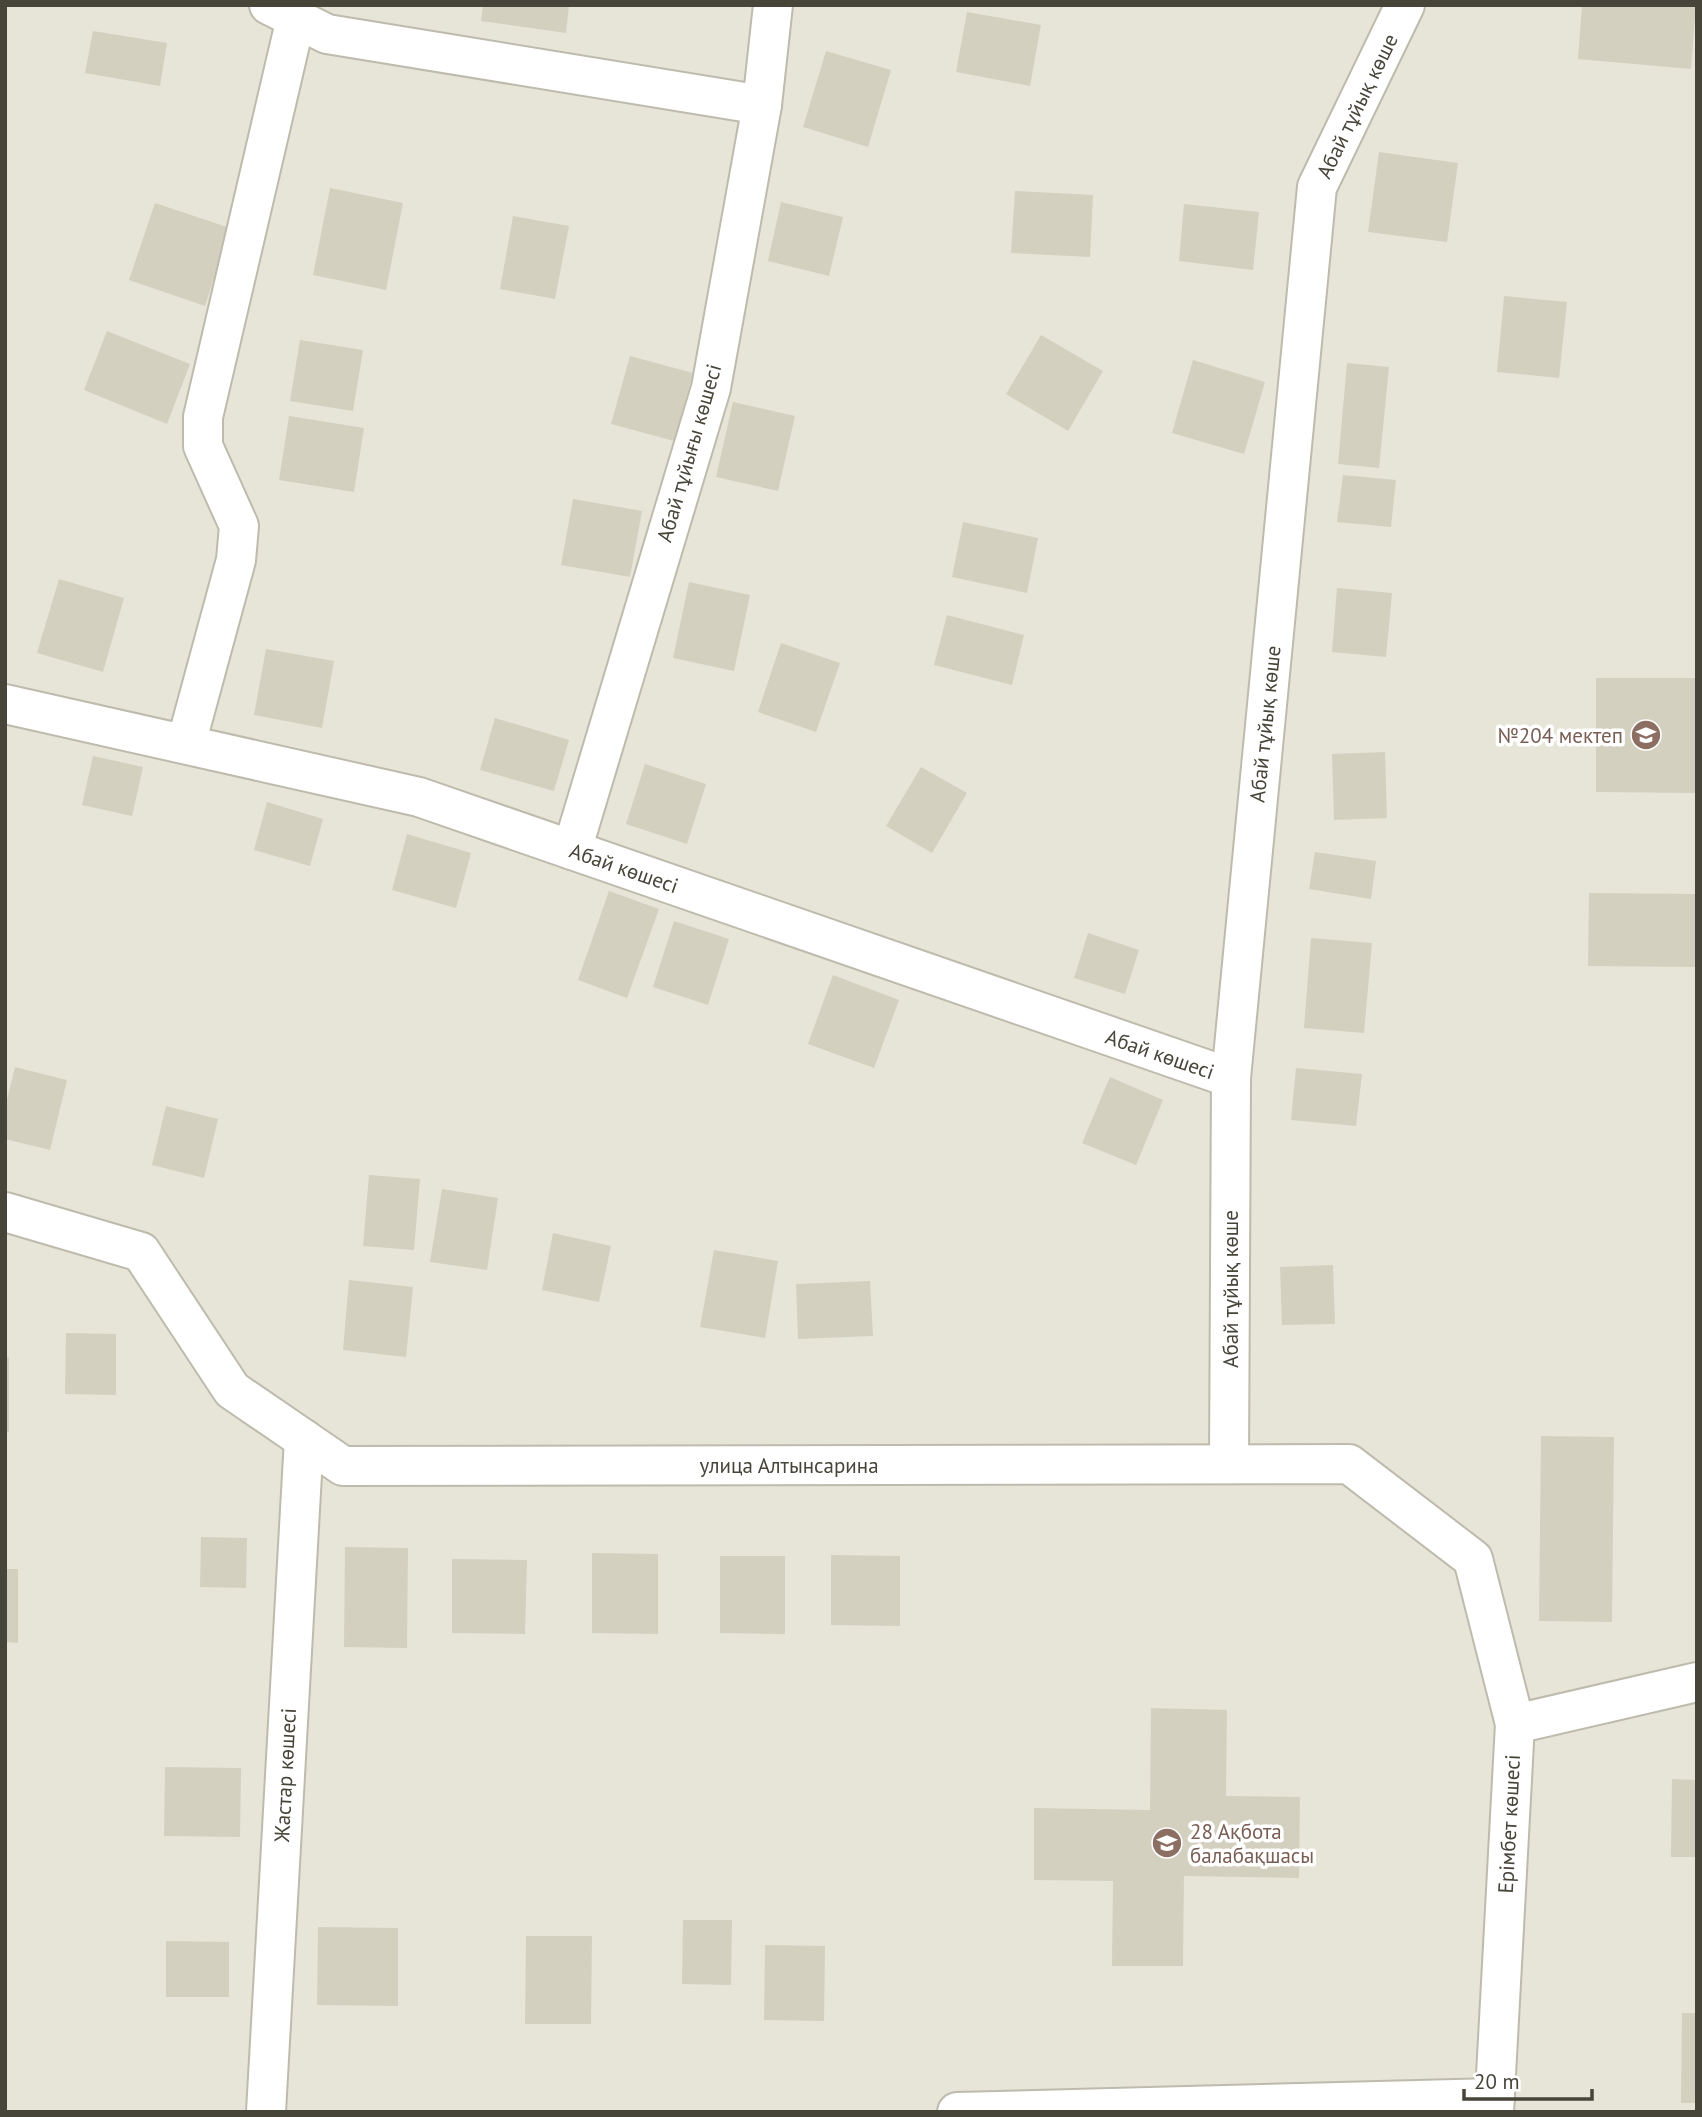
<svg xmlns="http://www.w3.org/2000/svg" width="1702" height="2117" font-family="'PT Sans',sans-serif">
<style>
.residential{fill:#e7e5d8}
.building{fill:#d4d0c0}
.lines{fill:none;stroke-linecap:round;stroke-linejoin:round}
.minor-casing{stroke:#bebbad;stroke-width:42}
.minor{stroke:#fff;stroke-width:38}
.labels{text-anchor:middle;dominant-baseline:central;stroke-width:7;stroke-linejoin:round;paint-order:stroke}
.street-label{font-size:21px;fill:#474439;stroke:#fff}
.education-label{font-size:21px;fill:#785e54;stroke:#fff;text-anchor:end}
</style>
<rect width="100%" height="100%" fill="#f3f2ea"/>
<rect class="residential" x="5" y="5" width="1692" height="2107"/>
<g class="building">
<polygon points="483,5 569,5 566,33 481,21"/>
<polygon points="1582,5 1696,5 1691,69 1578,59"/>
<polygon points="967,12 1041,25 1030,86 956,72"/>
<polygon points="93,31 167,43 160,86 85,73"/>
<polygon points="826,51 891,70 868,147 803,127"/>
<polygon points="1379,152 1458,163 1447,242 1368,232"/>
<polygon points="330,188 403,203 386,290 313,275"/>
<polygon points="1015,191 1093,195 1090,257 1011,253"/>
<polygon points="781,202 843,217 829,276 768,261"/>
<polygon points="155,203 230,228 205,306 129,280"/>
<polygon points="1184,204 1259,212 1253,270 1179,261"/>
<polygon points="513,216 569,226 555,299 500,289"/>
<polygon points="1504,296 1567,302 1559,378 1497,372"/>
<polygon points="107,331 190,364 167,424 84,390"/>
<polygon points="1041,335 1103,371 1068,431 1006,394"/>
<polygon points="300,340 363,350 353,411 290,401"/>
<polygon points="630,356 693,373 674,441 611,424"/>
<polygon points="1193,360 1265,382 1244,454 1172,433"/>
<polygon points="1347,363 1389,367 1379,468 1338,464"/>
<polygon points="733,402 795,416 778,491 716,477"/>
<polygon points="289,416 364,428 354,492 279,480"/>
<polygon points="1343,475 1396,480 1391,527 1337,522"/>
<polygon points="573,499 642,511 630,577 561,565"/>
<polygon points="963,522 1038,538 1027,593 952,577"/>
<polygon points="59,579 124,598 103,672 37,653"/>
<polygon points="689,582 750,595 734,671 673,658"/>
<polygon points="1337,588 1392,593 1386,657 1332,652"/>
<polygon points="947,615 1024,635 1012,685 934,665"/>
<polygon points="781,643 840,663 816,732 758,712"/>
<polygon points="266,649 334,661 322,728 254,715"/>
<polygon points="1596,678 1697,678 1697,793 1596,792"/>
<polygon points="495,718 569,740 554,791 480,770"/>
<polygon points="1385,752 1387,818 1334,820 1332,754"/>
<polygon points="93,756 143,767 132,816 82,805"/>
<polygon points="645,764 706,784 687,844 626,824"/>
<polygon points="921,767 967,793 932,853 886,826"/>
<polygon points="267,802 323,819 310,866 254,850"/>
<polygon points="407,834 471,853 456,908 392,890"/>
<polygon points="1315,852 1376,861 1371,899 1309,889"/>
<polygon points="609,891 659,909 627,998 578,980"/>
<polygon points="1589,893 1697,894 1697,967 1588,966"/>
<polygon points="674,921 729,939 708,1005 653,987"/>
<polygon points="1088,933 1139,950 1125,994 1074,978"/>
<polygon points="1311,938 1372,943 1364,1033 1304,1028"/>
<polygon points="833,975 899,1000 874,1068 808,1044"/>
<polygon points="15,1067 67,1080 50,1150 5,1139 5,1108"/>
<polygon points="1296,1068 1362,1074 1356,1126 1291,1120"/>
<polygon points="1110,1077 1163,1100 1136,1165 1082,1143"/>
<polygon points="166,1106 218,1119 204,1178 152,1165"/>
<polygon points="369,1175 420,1179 414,1250 363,1246"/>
<polygon points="442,1189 498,1198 487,1270 430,1262"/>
<polygon points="553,1233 611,1246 599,1302 542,1290"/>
<polygon points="714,1250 778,1261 765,1338 700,1327"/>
<polygon points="1333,1265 1335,1324 1282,1325 1280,1267"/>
<polygon points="349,1280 413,1287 406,1357 343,1350"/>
<polygon points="870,1281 873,1336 798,1339 796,1284"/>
<polygon points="66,1333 116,1334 116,1395 65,1394"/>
<rect x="5" y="1357" width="4" height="75"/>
<polygon points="1541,1436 1614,1437 1612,1622 1539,1621"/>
<polygon points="201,1537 247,1538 246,1588 200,1587"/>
<polygon points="345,1547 408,1548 407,1648 344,1647"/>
<polygon points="592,1553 658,1554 658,1634 592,1633"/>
<polygon points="831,1555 900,1556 900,1626 831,1625"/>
<polygon points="720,1556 785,1556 785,1634 720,1633"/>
<polygon points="452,1559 527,1560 525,1634 452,1633"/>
<polygon points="5,1569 18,1569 18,1643 5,1642"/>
<polygon points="1151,1708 1227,1710 1226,1796 1300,1797 1299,1878 1184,1876 1183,1966 1112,1966 1113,1881 1034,1880 1034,1808 1150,1810"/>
<polygon points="165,1767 241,1768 240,1837 164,1836"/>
<polygon points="1672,1779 1697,1780 1697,1857 1671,1857"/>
<polygon points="683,1920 732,1920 731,1985 682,1984"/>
<polygon points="318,1927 398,1928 398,2006 317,2005"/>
<polygon points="526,1936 592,1936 591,2024 525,2024"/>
<polygon points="166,1941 229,1942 229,1997 166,1997"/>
<polygon points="765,1945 825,1946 824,2021 764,2020"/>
<polygon points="1682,2013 1697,2013 1697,2103 1681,2103"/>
</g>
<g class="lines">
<g class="minor-casing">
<g id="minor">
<polyline points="269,5 327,34 762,105"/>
<polyline points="5,704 419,797 1231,1078"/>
<polyline points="186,744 236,560 239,526 203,446 203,417 296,18"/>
<polyline points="572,850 711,388 762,105 773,5"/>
<polyline points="5,1212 141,1252 232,1390 343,1466 1349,1464 1473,1559 1515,1724"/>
<polyline points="1229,1464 1231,1078 1317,187 1405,5"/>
<polyline points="266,2112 304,1439"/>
<polyline points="957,2112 1495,2098"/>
<polyline points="1494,2112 1515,1724 1697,1682"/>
</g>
</g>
<use href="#minor" class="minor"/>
</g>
<defs>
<g id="school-disc" transform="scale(1.575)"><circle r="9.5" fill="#8d6e63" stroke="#fff"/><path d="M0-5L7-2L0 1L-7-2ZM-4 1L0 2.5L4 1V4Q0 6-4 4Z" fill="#fff"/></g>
</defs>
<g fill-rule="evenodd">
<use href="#school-disc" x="1646" y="735"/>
<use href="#school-disc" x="1167" y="1843"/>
</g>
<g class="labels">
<g class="street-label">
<text transform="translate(1357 106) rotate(-64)">Абай тұйық көше</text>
<text transform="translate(689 453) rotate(-74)">Абай тұйығы көшесі</text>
<text transform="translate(1265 724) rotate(-84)">Абай тұйық көше</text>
<text transform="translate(624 868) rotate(19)">Абай көшесі</text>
<text transform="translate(1160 1054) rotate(19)">Абай көшесі</text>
<text transform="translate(1230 1289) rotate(-90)">Абай тұйық көше</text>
<text x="789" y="1465">улица Алтынсарина</text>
<text transform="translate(285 1775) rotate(-87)">Жастар көшесі</text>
<text transform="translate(1509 1824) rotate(-87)">Ерімбет көшесі</text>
</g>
<g class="education-label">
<text x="1623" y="735">№204 мектеп</text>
<text x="1190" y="1831" text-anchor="start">28 Ақбота<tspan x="1190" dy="24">балабақшасы</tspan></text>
</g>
</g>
<rect width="1702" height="2117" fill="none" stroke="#474439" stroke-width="14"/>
<path d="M1464 2089v10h128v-10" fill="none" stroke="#474439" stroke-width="3.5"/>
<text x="1474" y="2089" font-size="21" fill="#474439" stroke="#ffffff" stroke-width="5" paint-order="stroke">20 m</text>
</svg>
